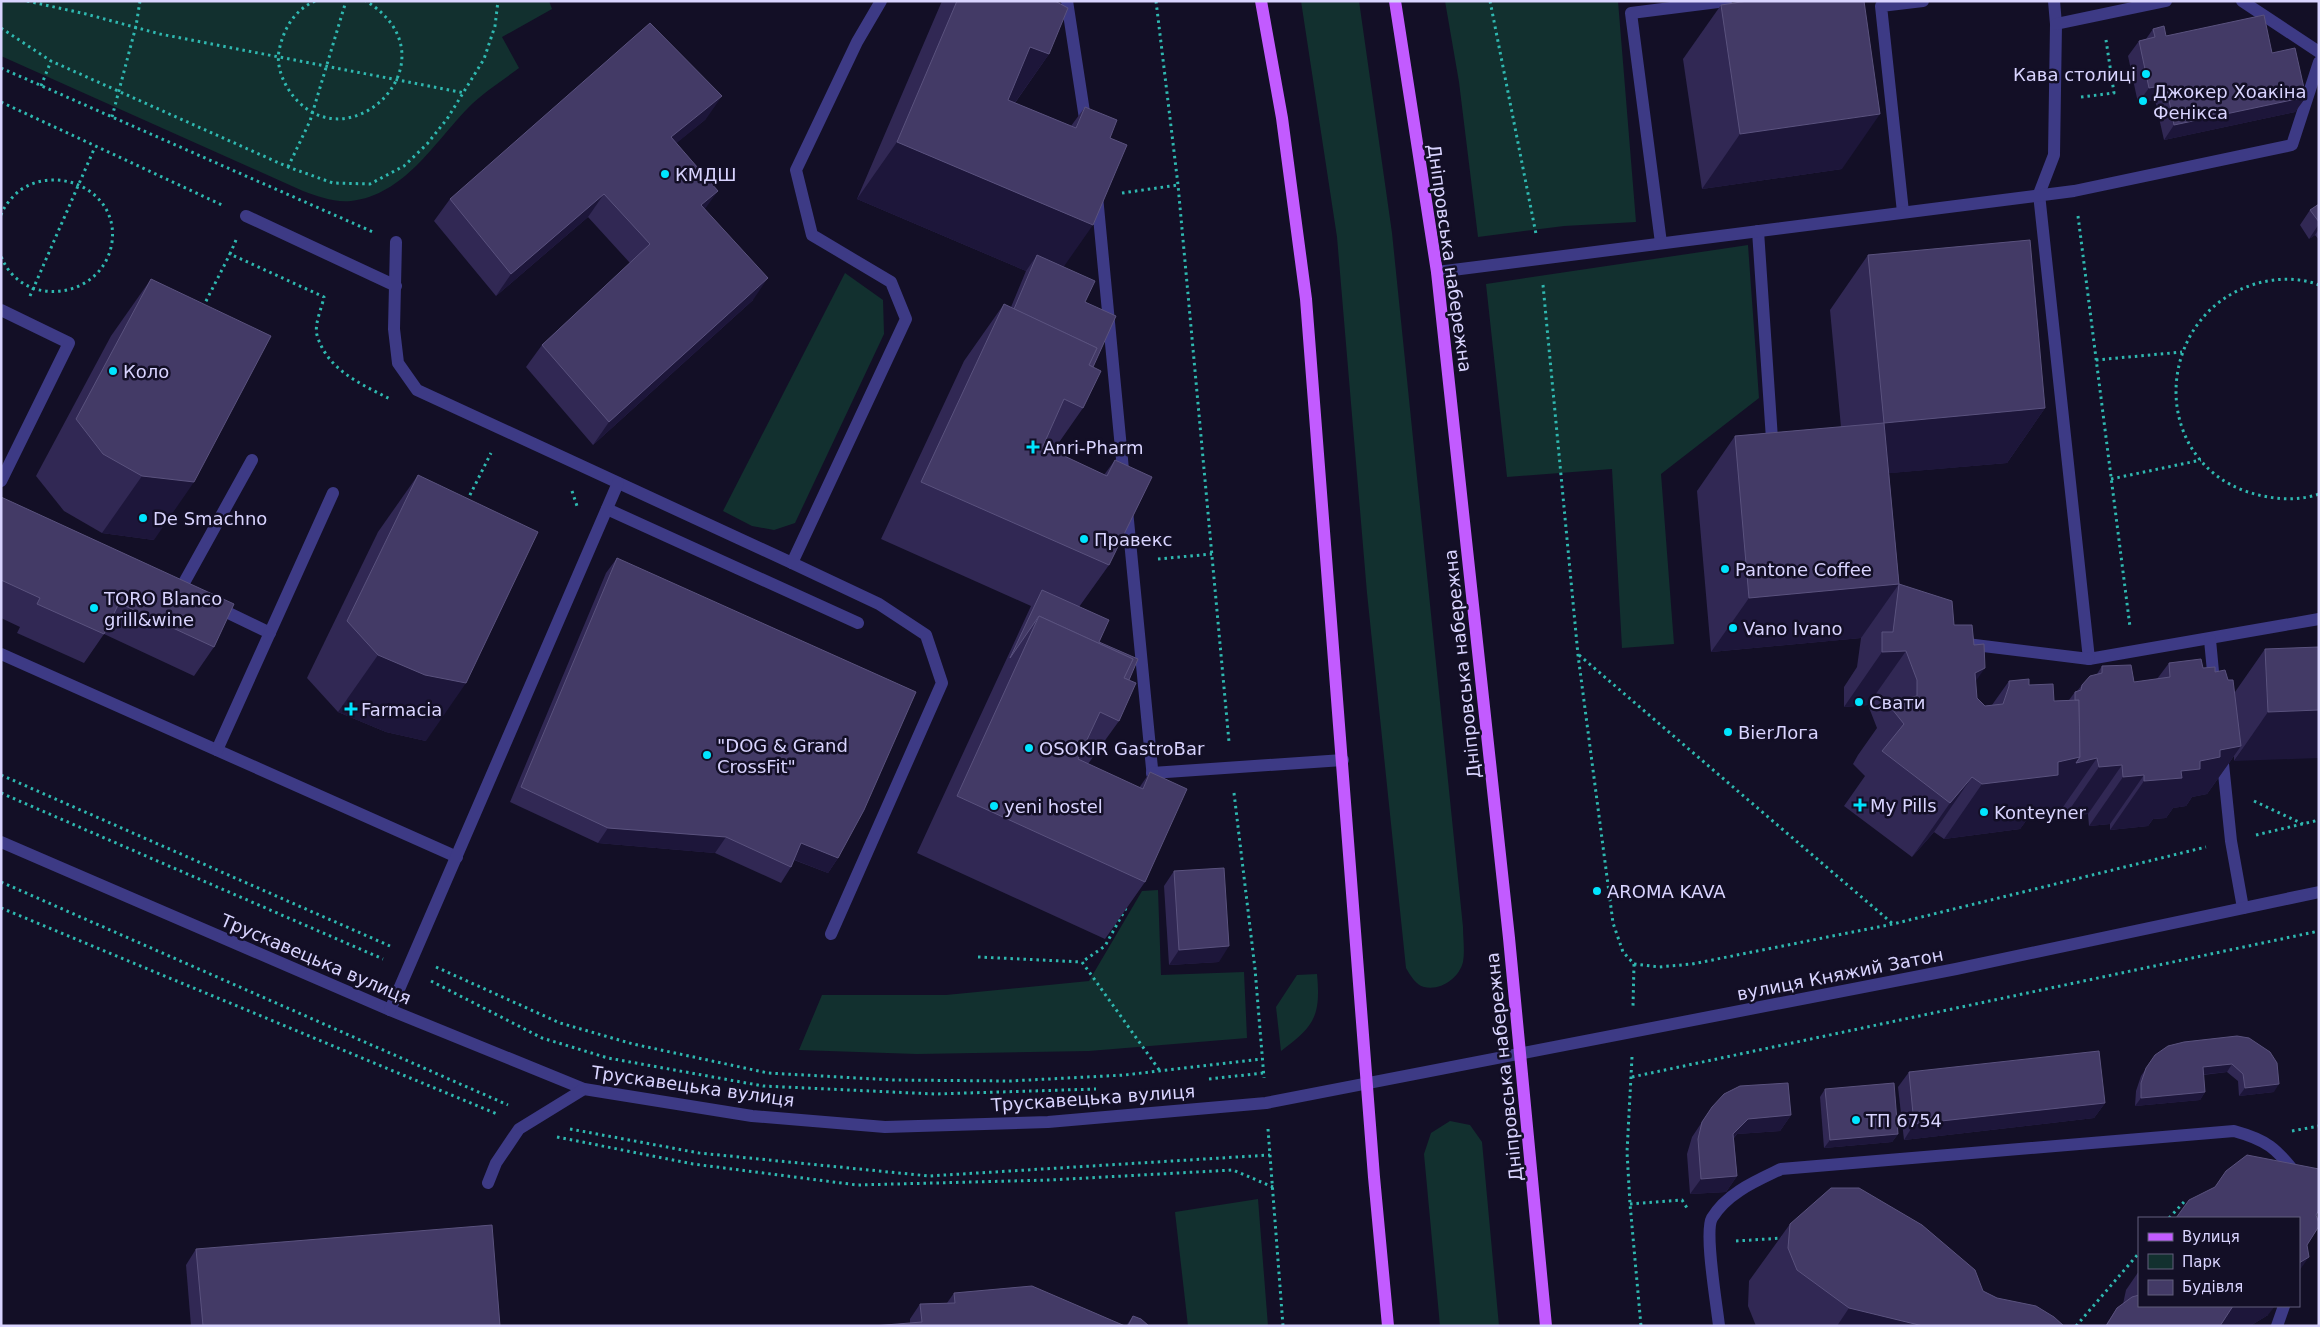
<svg xmlns="http://www.w3.org/2000/svg" width="2320" height="1327" font-family="'DejaVu Sans',sans-serif">
<style>
.green{fill:#12302f}
.lines{fill:none;stroke-linecap:round;stroke-linejoin:round}
.path{stroke:#2fb8b0;stroke-width:3;stroke-dasharray:2.5 4;stroke-linecap:butt}
.minor{stroke:#3d3a85;stroke-width:12}
.major{stroke:#c25bff;stroke-width:12}
.wall{fill:#312854}
.shaded-wall{fill:#1d163a}
.building{fill:#433a66;stroke:#5a527e}
.poi-dot{fill:#00e5ff;stroke:#130f26;stroke-width:2}
.labels{text-anchor:middle;dominant-baseline:central;stroke-width:5;stroke-linejoin:round;paint-order:stroke}
.poi-label{font-size:18px;fill:#d9d4ff;stroke:#130f26;text-anchor:start}
.street-label{font-size:18px;fill:#d9d4ff;stroke:#130f26}
</style>
<rect width="100%" height="100%" fill="#130f26"/>
<g class="green">
<path d="M1,1H549L552,9L502,37L519,68C502,81 482,93 468,108C434,143 404,195 351,201C335,203 317,196 303,191L1,56Z"/>
<path d="M1301,1H1359L1360,8L1392,233L1463,927C1463,938 1465,951 1463,962C1459,978 1441,991 1424,987C1416,985 1410,975 1406,968L1367,593L1337,237Z"/>
<polygon points="1445,1 1618,1 1636,222 1564,226 1478,237 1459,82"/>
<polygon points="1748,245 1759,398 1661,474 1674,644 1622,648 1612,469 1507,477 1486,284"/>
<polygon points="845,273 883,300 884,334 795,523 774,530 752,526 723,511"/>
<polygon points="1158,890 1161,975 1244,972 1247,1038 1089,1051 917,1054 799,1050 822,995 946,995 1089,981 1142,891"/>
<path d="M1317,974C1321,1017 1314,1026 1281,1051L1276,1007L1297,975Z"/>
<polygon points="1450,1121 1470,1125 1482,1142 1499,1326 1440,1326 1424,1154 1431,1133"/>
<polygon points="1258,1199 1268,1326 1188,1326 1175,1212"/>
</g>
<g class="lines">
<g class="path">
<polyline points="27,1 86,14 160,34 465,93"/>
<path d="M315,1C294,10 283,30 279,51C276,67 284,85 294,97C351,165 458,58 366,1"/>
<polyline points="1156,1 1178,185 1229,742"/>
<polyline points="1490,1 1536,234"/>
<polyline points="1,28 51,61 288,167 333,183 370,184 404,166 427,144 447,119 484,59 495,26 498,1"/>
<polyline points="1,68 373,232"/>
<polyline points="41,86 51,61"/>
<polyline points="2081,97 2114,93 2106,40"/>
<polyline points="1,102 222,205"/>
<polyline points="112,117 136,26 140,1"/>
<polyline points="288,167 310,121 346,1"/>
<polyline points="1122,193 1178,185"/>
<path d="M1,215C4,206 12,197 19,191C57,163 119,191 112,242C104,299 22,311 1,256"/>
<polyline points="2078,216 2130,627"/>
<path d="M236,240L230,254L324,297C322,307 314,325 317,335C327,370 361,384 390,399"/>
<polyline points="1543,285 1578,655 1613,923 1623,952 1634,964 1633,1006"/>
<path d="M2319,285C2299,277 2275,278 2255,284C2155,314 2147,458 2248,492C2270,499 2296,502 2319,494"/>
<polyline points="30,296 95,147"/>
<polyline points="203,307 230,254"/>
<polyline points="2096,360 2182,352"/>
<polyline points="2111,479 2201,460"/>
<polyline points="572,491 578,509"/>
<polyline points="467,501 491,453"/>
<polyline points="1158,559 1212,554"/>
<polyline points="1579,655 1893,924"/>
<polyline points="1,775 390,946"/>
<polyline points="1,793 383,959"/>
<polyline points="1234,793 1255,969 1264,1078"/>
<polyline points="2254,801 2303,824"/>
<polyline points="2256,835 2319,820"/>
<polyline points="1,882 508,1105"/>
<polyline points="1,908 497,1114"/>
<polyline points="1126,908 1105,946 1082,962 1160,1071"/>
<polyline points="978,957 1082,962"/>
<polyline points="1634,964 1659,967 1692,964 1893,924 2206,847"/>
<polyline points="436,967 560,1023 633,1044 768,1073 893,1080 1010,1081 1125,1075 1262,1059"/>
<polyline points="431,981 542,1038 608,1058 763,1086 935,1094 1096,1089"/>
<polyline points="1632,1057 1627,1152 1630,1204 1641,1326"/>
<polyline points="1632,1077 2319,931"/>
<polyline points="1209,1079 1263,1073"/>
<polyline points="570,1129 699,1153 929,1176 1270,1155"/>
<polyline points="1268,1129 1283,1326"/>
<polyline points="2292,1131 2319,1126"/>
<polyline points="557,1137 693,1164 857,1185 1050,1180 1233,1170 1273,1187"/>
<polyline points="1630,1204 1682,1200 1687,1208"/>
<polyline points="2169,1218 2184,1202"/>
<polyline points="1736,1241 1782,1238"/>
<polyline points="2076,1326 2139,1253"/>
</g>
<g class="minor">
<polyline points="1067,1 1086,125"/>
<polyline points="2054,1 2056,24 2054,155 2039,194 2089,659 2319,619"/>
<polyline points="2242,1 2319,52"/>
<polyline points="2056,24 2166,1"/>
<polyline points="1097,196 1124,480"/>
<polyline points="1903,212 1881,6 1923,1"/>
<polyline points="246,216 396,286"/>
<polyline points="1758,231 1772,439"/>
<polyline points="396,242 394,329 398,363 417,390 792,563"/>
<polyline points="1661,243 1631,13 1726,1"/>
<polyline points="1437,272 2074,191 2292,145 2319,62"/>
<polyline points="1,310 69,343 1,481"/>
<polyline points="607,509 858,623"/>
<polyline points="1127,510 1154,789"/>
<polyline points="180,590 252,460"/>
<polyline points="214,606 270,633"/>
<polyline points="2210,640 2214,682"/>
<polyline points="1967,644 2089,659"/>
<polyline points="1,654 457,857"/>
<polyline points="217,750 333,493"/>
<polyline points="2222,754 2231,841 2243,908"/>
<polyline points="1152,773 1343,760"/>
<polyline points="1,842 390,1010 584,1089 752,1116 885,1127 1048,1122 1266,1103 1956,969 2319,892"/>
<polyline points="831,934 942,683 926,635 879,604 792,563 906,319 891,282 812,235 796,170 857,42 881,1"/>
<polyline points="390,1010 618,483"/>
<polyline points="488,1183 496,1163 519,1129 584,1089"/>
<path d="M1719,1326C1717,1306 1704,1232 1712,1218C1727,1193 1756,1181 1781,1169L2234,1131C2267,1140 2276,1148 2297,1175"/>
<polyline points="2277,1326 2284,1306"/>
</g>
<g class="major">
<polyline points="1261,1 1282,118 1306,299 1374,1177 1388,1326"/>
<polyline points="1395,1 1437,272 1509,938 1546,1326"/>
</g>
</g>
<g class="wall">
<polygon points="942,1 1055,1 1049,54 1015,103 1071,126 1085,107 1064,267 1085,302 1093,367 1083,408 1053,451 1104,475 1115,460 1109,565 1079,607 1099,642 1129,680 1119,721 1088,764 1139,788 1150,772 1145,882 1105,939 917,853 1031,606 881,539 964,361 1004,304 1011,307 1026,271 857,199"/>
<polygon points="1721,5 1842,169 1702,189 1683,59"/>
<polygon points="2153,29 2166,36 2272,53 2306,97 2295,112 2164,140 2155,100 2138,103 2128,56 2139,41 2146,39"/>
<polygon points="706,119 676,143 705,209 753,300 593,445 526,367 542,345 630,263 588,217 496,296 434,221 450,199"/>
<polygon points="2319,204 2319,240 2315,235 2309,239 2300,225 2310,210"/>
<polygon points="1868,255 2045,408 2007,463 1889,473 1899,584 1954,625 1975,681 1977,698 1985,706 1992,705 2009,681 2029,685 2054,701 2069,700 2075,692 2077,691 2082,685 2097,674 2102,666 2134,682 2157,679 2169,663 2203,668 2215,672 2228,680 2235,692 2265,649 2319,647 2234,761 2234,756 2207,794 2192,797 2186,806 2173,808 2166,818 2153,819 2148,826 2110,830 2110,824 2089,826 2088,814 2065,816 2063,807 2031,814 2020,829 1944,839 1934,832 1912,857 1844,806 1865,776 1853,764 1858,755 1877,728 1868,705 1844,707 1844,687 1857,667 1861,638 1711,652 1697,491 1735,436 1841,427 1830,310"/>
<polygon points="151,279 154,540 102,533 64,511 36,476 111,336"/>
<polygon points="418,475 426,741 386,732 338,712 307,678 378,532"/>
<polygon points="1,497 214,647 194,676 104,634 84,663 17,633 20,627 1,618"/>
<polygon points="617,558 838,858 828,873 794,860 791,867 781,883 715,853 598,843 510,802 606,573"/>
<polygon points="1174,871 1219,962 1169,965 1164,886"/>
<polygon points="2237,1036 2274,1092 2239,1096 2238,1081 2227,1072 2203,1075 2205,1092 2200,1100 2135,1106 2136,1091 2141,1076 2155,1055"/>
<polygon points="1909,1072 2105,1103 2094,1118 1904,1140 1898,1087"/>
<polygon points="1825,1089 1898,1134 1892,1142 1824,1148 1820,1097"/>
<polygon points="1712,1107 1791,1115 1780,1131 1737,1134 1734,1138 1737,1176 1726,1192 1690,1194 1687,1154 1692,1137"/>
<polygon points="1790,1224 1983,1291 1997,1298 2064,1326 1756,1326 1748,1306 1749,1281"/>
<polygon points="196,1249 500,1326 191,1326 186,1265"/>
<polygon points="2139,1271 2139,1306 2268,1315 2250,1326 2105,1326 2117,1308 2123,1304 2126,1290"/>
<polygon points="954,1293 1125,1326 910,1323 910,1319 920,1304 947,1303"/>
<polygon points="1133,1316 1149,1326 1126,1326"/>
</g>
<g class="shaded-wall">
<polygon points="1030,47 1049,54 1009,111 990,104"/>
<polygon points="2166,85 2155,100 2138,103 2149,88"/>
<polygon points="722,96 706,119 656,160 671,137"/>
<polygon points="2306,97 2295,112 2164,140 2174,125"/>
<polygon points="1880,114 1842,169 1702,189 1740,134"/>
<polygon points="897,142 1093,225 1053,282 1037,255 1026,271 857,199"/>
<polygon points="718,191 702,213 701,205"/>
<polygon points="604,194 588,217 496,296 511,274"/>
<polygon points="2319,224 2319,229 2315,235 2309,239"/>
<polygon points="768,278 753,300 593,445 609,422"/>
<polygon points="2045,408 2007,463 1846,477 1884,423"/>
<polygon points="142,476 194,482 154,540 102,533"/>
<polygon points="1899,584 1861,638 1711,652 1749,598"/>
<polygon points="1906,651 1868,705 1844,707 1882,652"/>
<polygon points="378,655 466,683 426,741 386,732 338,712"/>
<polygon points="1985,668 1947,722 1975,673"/>
<polygon points="2319,710 2319,758 2234,761 2268,712"/>
<polygon points="2241,746 2207,794 2192,797 2186,806 2173,808 2166,818 2153,819 2148,826 2110,830 2144,781 2181,771 2200,761 2220,750"/>
<polygon points="2080,757 2097,758 2063,807 2031,814 2020,829 1944,839 1982,784 2058,762"/>
<polygon points="2122,765 2088,814 2065,816 2099,767"/>
<polygon points="2144,775 2110,824 2089,826 2123,777"/>
<polygon points="1972,777 1934,832 1912,857 1950,803"/>
<polygon points="608,828 726,837 715,853 598,843"/>
<polygon points="801,843 838,858 828,873 790,858"/>
<polygon points="1229,946 1219,962 1169,965 1179,950"/>
<polygon points="2232,1064 2227,1072 2197,1075 2203,1067"/>
<polygon points="2279,1084 2274,1092 2239,1096 2245,1088"/>
<polygon points="2205,1092 2200,1100 2135,1106 2141,1098"/>
<polygon points="2105,1103 2094,1118 1904,1140 1914,1124"/>
<polygon points="1791,1115 1780,1131 1737,1134 1723,1149 1733,1134 1748,1119"/>
<polygon points="1898,1134 1892,1142 1824,1148 1830,1140"/>
<polygon points="1737,1176 1726,1192 1690,1194 1701,1179"/>
<polygon points="2309,1257 2299,1271 2299,1263"/>
<polygon points="2233,1306 2275,1306 2268,1315 2250,1326 2219,1326"/>
<polygon points="1849,1308 1923,1326 1837,1326"/>
</g>
<g class="building">
<polygon points="957,1 1055,1 1068,8 1049,54 1030,47 1008,100 1076,128 1085,107 1117,120 1110,138 1127,145 1093,225 897,142"/>
<polygon points="1748,1 1864,1 1880,114 1740,134 1721,5"/>
<polygon points="2264,15 2272,53 2295,48 2306,97 2174,125 2166,85 2149,88 2139,41 2155,37 2153,29 2164,26 2166,36"/>
<polygon points="650,23 722,96 671,137 718,191 701,205 768,278 609,422 542,345 650,244 604,194 511,274 450,199"/>
<polygon points="2319,204 2319,222 2310,210"/>
<polygon points="2030,240 2045,408 1884,423 1868,255"/>
<polygon points="1037,255 1095,281 1085,302 1116,316 1093,367 1089,365 1097,348 1014,309"/>
<polygon points="151,279 271,336 194,482 142,476 103,454 76,419"/>
<polygon points="1004,304 1097,348 1089,365 1101,371 1083,408 1064,399 1043,446 1107,476 1115,460 1152,477 1109,565 921,482"/>
<polygon points="1884,423 1899,584 1952,601 1954,625 1972,625 1974,645 1984,644 1985,668 1975,673 1977,698 1985,706 2003,704 2009,686 2009,681 2029,679 2029,685 2053,684 2054,701 2079,700 2080,757 2058,762 2058,775 1982,784 1972,777 1950,803 1882,751 1904,724 1892,709 1896,700 1917,696 1917,680 1906,651 1882,652 1882,632 1893,632 1899,584 1749,598 1735,436"/>
<polygon points="418,475 538,532 466,683 425,675 378,655 347,621"/>
<polygon points="1,497 234,604 214,647 119,603 104,634 37,604 40,598 1,580"/>
<polygon points="617,558 916,692 864,810 838,858 801,843 791,867 726,837 608,828 521,787"/>
<polygon points="1042,590 1109,620 1099,642 1138,659 1129,680 1124,678 1133,659 1039,616 1010,658"/>
<polygon points="1039,616 1133,659 1124,678 1136,683 1119,721 1100,712 1078,759 1143,789 1150,772 1187,789 1145,882 957,796"/>
<polygon points="2319,647 2319,710 2268,712 2265,649"/>
<polygon points="2201,659 2203,668 2215,667 2215,672 2225,670 2228,680 2233,680 2241,746 2220,750 2220,757 2200,761 2200,769 2181,771 2182,778 2144,781 2144,775 2123,777 2122,765 2099,767 2097,758 2076,763 2080,757 2079,700 2075,700 2075,692 2081,690 2082,685 2090,676 2102,673 2102,666 2131,665 2134,682 2170,677 2169,663"/>
<polygon points="1224,868 1229,946 1179,950 1174,871"/>
<polygon points="2237,1036 2249,1038 2270,1052 2277,1063 2279,1084 2245,1088 2243,1074 2232,1064 2203,1067 2205,1092 2141,1098 2141,1083 2146,1068 2155,1055 2168,1046 2184,1042"/>
<polygon points="2099,1051 2105,1103 1914,1124 1909,1072"/>
<polygon points="1788,1083 1791,1115 1748,1119 1733,1134 1737,1176 1701,1179 1698,1139 1702,1122 1712,1107 1724,1094 1740,1086"/>
<polygon points="1894,1083 1898,1134 1830,1140 1825,1089"/>
<polygon points="2247,1155 2319,1169 2319,1210 2316,1215 2319,1223 2319,1226 2307,1245 2309,1257 2299,1263 2299,1218 2176,1218 2189,1200 2215,1187 2226,1171"/>
<polygon points="1831,1188 1859,1188 1922,1225 1975,1270 1983,1291 1997,1298 2036,1306 2054,1317 2064,1326 1923,1326 1849,1308 1797,1270 1788,1248 1790,1224"/>
<polygon points="492,1225 500,1326 203,1326 196,1249"/>
<polygon points="1032,1286 1125,1326 873,1326 922,1322 920,1304 955,1303 954,1293"/>
<polygon points="2139,1295 2139,1306 2233,1306 2220,1326 2106,1326 2117,1308 2132,1297"/>
<polygon points="1133,1316 1141,1319 1149,1326 1128,1326"/>
</g>
<g class="poi-dot">
<circle cx="2146" cy="74" r="5"/>
<circle cx="2143" cy="101" r="5"/>
<circle cx="665" cy="174" r="5"/>
<circle cx="113" cy="371" r="5"/>
<path d="M1030.5 439.5h5v5h5v5h-5v5h-5v-5h-5v-5h5z"/>
<circle cx="143" cy="518" r="5"/>
<circle cx="1084" cy="539" r="5"/>
<circle cx="1725" cy="569" r="5"/>
<circle cx="94" cy="608" r="5"/>
<circle cx="1733" cy="628" r="5"/>
<circle cx="1859" cy="702" r="5"/>
<path d="M348.5 701.5h5v5h5v5h-5v5h-5v-5h-5v-5h5z"/>
<circle cx="1728" cy="732" r="5"/>
<circle cx="1029" cy="748" r="5"/>
<circle cx="707" cy="755" r="5"/>
<path d="M1857.5 797.5h5v5h5v5h-5v5h-5v-5h-5v-5h5z"/>
<circle cx="994" cy="806" r="5"/>
<circle cx="1984" cy="812" r="5"/>
<circle cx="1597" cy="891" r="5"/>
<circle cx="1856" cy="1120" r="5"/>
</g>
<g class="labels">
<g class="poi-label">
<text x="2136" y="74" text-anchor="end">Кава столиці</text>
<text x="2153" y="91">Джокер Хоакіна<tspan x="2153" dy="21">Фенікса</tspan></text>
<text x="675" y="174">КМДШ</text>
<text x="123" y="371">Коло</text>
<text x="1043" y="447">Anri-Pharm</text>
<text x="153" y="518">De Smachno</text>
<text x="1094" y="539">Правекс</text>
<text x="1735" y="569">Pantone Coffee</text>
<text x="104" y="598">TORO Blanco<tspan x="104" dy="21">grill&amp;wine</tspan></text>
<text x="1743" y="628">Vano Ivano</text>
<text x="1869" y="702">Свати</text>
<text x="361" y="709">Farmacia</text>
<text x="1738" y="732">BierЛога</text>
<text x="717" y="745">"DOG &amp; Grand<tspan x="717" dy="21">CrossFit"</tspan></text>
<text x="1039" y="748">OSOKIR GastroBar</text>
<text x="1870" y="805">My Pills</text>
<text x="1004" y="806">yeni hostel</text>
<text x="1994" y="812">Konteyner</text>
<text x="1607" y="891">AROMA KAVA</text>
<text x="1866" y="1120">ТП 6754</text>
</g>
<g class="street-label">
<text transform="translate(1450 258) rotate(82)">Дніпровська набережна</text>
<text transform="translate(1462 664) rotate(-96)">Дніпровська набережна</text>
<text transform="translate(316 959) rotate(23)">Трускавецька вулиця</text>
<text transform="translate(1840 974) rotate(-11)">вулиця Княжий Затон</text>
<text transform="translate(1504 1067) rotate(-96)">Дніпровська набережна</text>
<text transform="translate(693 1086) rotate(8)">Трускавецька вулиця</text>
<text transform="translate(1093 1098) rotate(-4)">Трускавецька вулиця</text>
</g>
</g>
<rect width="2320" height="1327" fill="none" stroke="#d9d4ff" stroke-width="5"/>
<rect x="2138" y="1217" width="162" height="90" fill="#130f26" stroke="#625e7d"/>
<rect x="2148" y="1233" width="25" height="8" fill="#c25bff" stroke="#625e7d"/>
<text x="2182" y="1242" font-size="15" fill="#d9d4ff">Вулиця</text>
<rect x="2148" y="1254" width="25" height="15" fill="#12302f" stroke="#625e7d"/>
<text x="2182" y="1267" font-size="15" fill="#d9d4ff">Парк</text>
<rect x="2148" y="1280" width="25" height="15" fill="#433a66" stroke="#625e7d"/>
<text x="2182" y="1292" font-size="15" fill="#d9d4ff">Будівля</text>
</svg>
